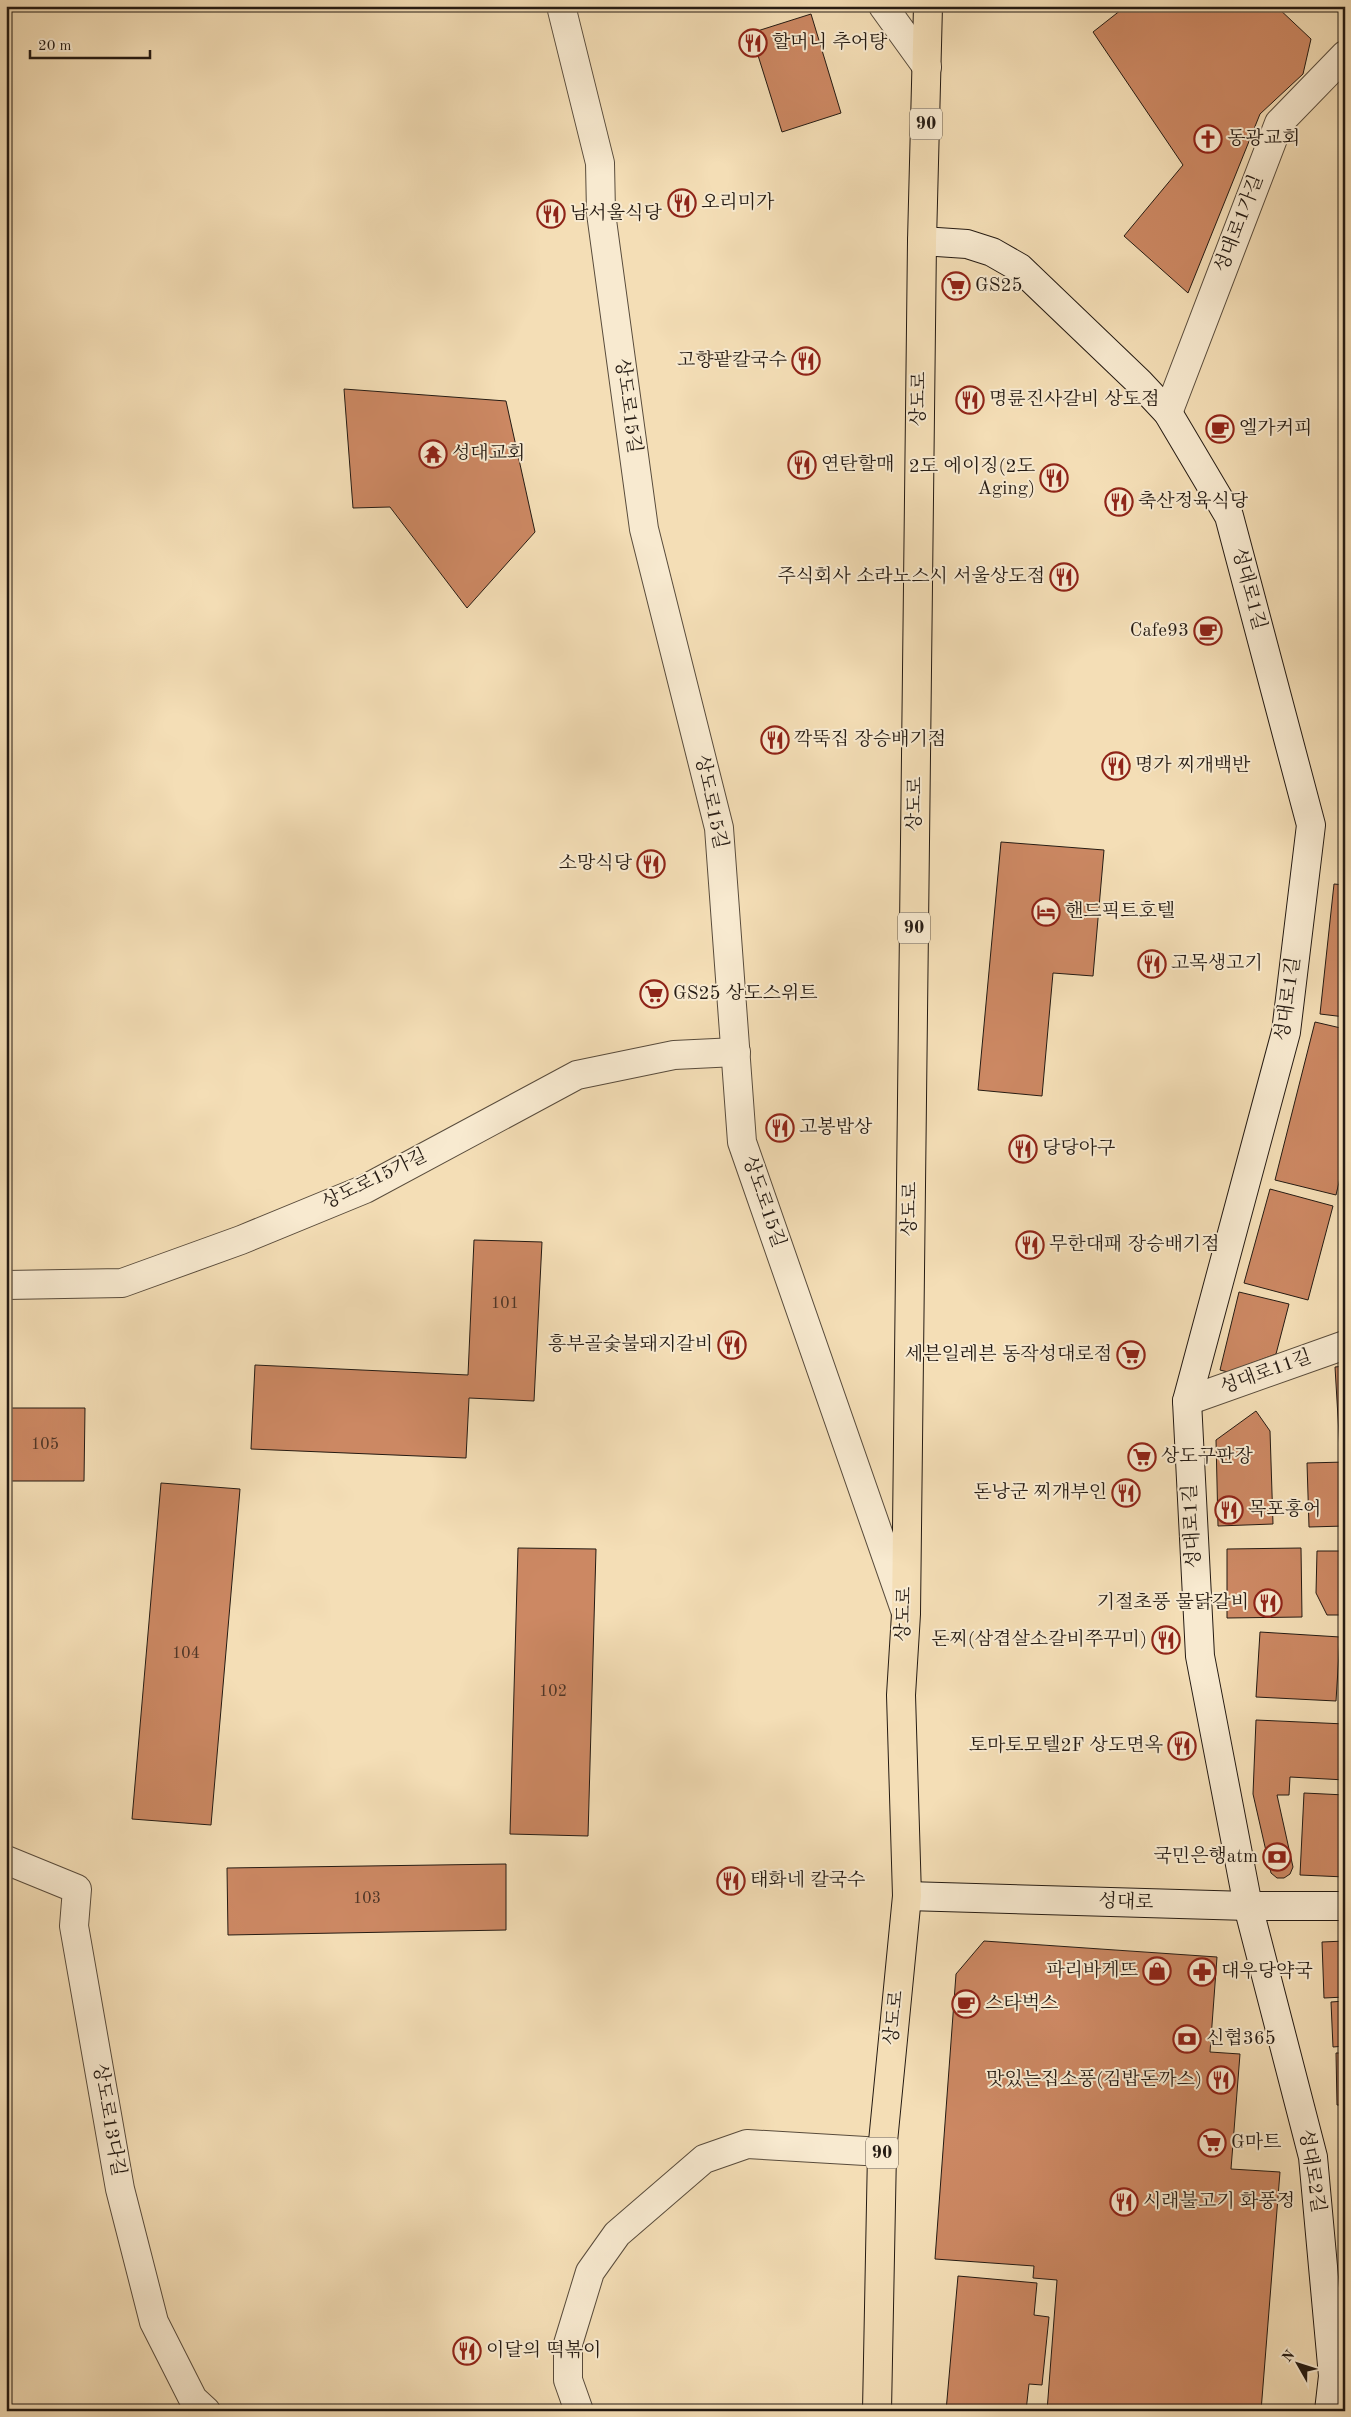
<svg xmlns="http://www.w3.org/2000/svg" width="1351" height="2417" font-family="'Old Standard TT','Noto Serif KR',serif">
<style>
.building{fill:#cc8863;stroke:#251b13}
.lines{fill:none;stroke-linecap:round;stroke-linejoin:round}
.street-casing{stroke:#594c3c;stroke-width:30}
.secondary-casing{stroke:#251b13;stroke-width:30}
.primary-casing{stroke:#251b13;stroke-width:30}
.street{stroke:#f8ead0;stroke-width:28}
.secondary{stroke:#f8ead0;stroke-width:28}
.primary{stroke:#f4deb6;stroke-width:28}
.labels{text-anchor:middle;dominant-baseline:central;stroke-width:4;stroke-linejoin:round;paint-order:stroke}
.number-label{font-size:16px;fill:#4f3627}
.shield{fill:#f8ead0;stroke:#64594c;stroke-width:1}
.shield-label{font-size:18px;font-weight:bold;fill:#251b13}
.poi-label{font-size:19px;fill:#251b13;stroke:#f8ead0;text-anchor:start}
.street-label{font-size:19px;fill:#251b13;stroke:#f8ead0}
</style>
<rect width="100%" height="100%" fill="#f4deb6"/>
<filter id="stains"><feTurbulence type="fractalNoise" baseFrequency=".004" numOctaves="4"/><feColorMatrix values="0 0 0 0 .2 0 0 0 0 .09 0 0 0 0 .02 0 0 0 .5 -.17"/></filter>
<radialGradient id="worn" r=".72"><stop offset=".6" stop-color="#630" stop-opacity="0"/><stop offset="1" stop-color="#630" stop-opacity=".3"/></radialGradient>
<g class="building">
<polygon points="1126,6 1276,6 1311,39 1303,74 1260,114 1188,293 1124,236 1183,165 1093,32"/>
<polygon points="811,14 841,113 782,132 751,33"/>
<polygon points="344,389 506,401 535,532 467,608 390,507 353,508"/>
<polygon points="1001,842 1104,850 1093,976 1053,973 1042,1096 978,1090"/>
<polygon points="1334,884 1345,885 1345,1017 1320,1014"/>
<polygon points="1315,1022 1345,1029 1345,1157 1336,1195 1275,1180"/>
<polygon points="1270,1189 1333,1206 1308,1300 1244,1283"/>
<polygon points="474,1240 542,1242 534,1401 469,1398 466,1458 251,1449 255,1365 468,1375"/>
<polygon points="1239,1292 1289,1304 1276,1354 1228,1372 1220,1370"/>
<polygon points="1345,1366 1345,1450 1340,1451 1335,1367"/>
<polygon points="6,1408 85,1408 84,1481 6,1481"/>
<polygon points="1256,1411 1270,1431 1273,1524 1218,1526 1216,1440"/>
<polygon points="1345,1462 1345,1526 1309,1527 1307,1463"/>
<polygon points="161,1483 240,1489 211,1825 132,1819"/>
<polygon points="518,1548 596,1549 588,1836 510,1834"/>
<polygon points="1301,1548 1302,1617 1227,1618 1227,1549"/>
<polygon points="1317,1551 1345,1551 1345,1615 1327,1615 1316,1593"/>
<polygon points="1260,1632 1340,1637 1336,1701 1256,1697"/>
<polygon points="1256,1720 1345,1724 1345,1780 1290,1777 1289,1795 1277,1795 1293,1867 1290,1874 1284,1878 1277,1878 1271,1873 1253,1794"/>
<polygon points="1304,1793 1345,1795 1345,1877 1300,1875"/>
<polygon points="506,1864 506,1930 228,1935 227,1868"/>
<polygon points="984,1941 1217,1957 1210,2052 1240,2054 1231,2169 1280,2172 1261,2411 1047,2411 1057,2280 1033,2278 1034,2266 935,2259 956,1974"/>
<polygon points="1345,1941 1345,1997 1324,1998 1322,1942"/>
<polygon points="1345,2001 1345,2046 1333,2047 1331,2002"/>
<polygon points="1336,2053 1345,2053 1345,2105 1337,2105"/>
<polygon points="958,2276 1037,2283 1034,2315 1049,2317 1042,2385 1029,2384 1026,2411 946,2411"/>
</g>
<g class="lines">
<g class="street-casing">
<g id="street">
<polyline points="561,6 600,163 601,213 644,529 719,828 742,1142 905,1610"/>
<polyline points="883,6 927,67"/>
<polyline points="1168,413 1279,123 1345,55"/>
<polyline points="6,1285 122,1283 241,1240 365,1189 577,1075 674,1055 736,1052"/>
<polyline points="1187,1401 1345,1345"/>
<polyline points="6,1860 77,1889 74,1926 120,2189 154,2322 193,2399 206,2411"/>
<polyline points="579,2411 568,2380 568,2344 590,2272 617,2234 704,2159 747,2144 882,2152"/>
</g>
</g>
<g class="secondary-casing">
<g id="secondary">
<polyline points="922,241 967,244 992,252 1020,268 1139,382 1168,413 1229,516 1311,825 1286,1032 1187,1401 1200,1656 1248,1906 1313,2157 1333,2376 1329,2411"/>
<polyline points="907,1896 1248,1906 1345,1906"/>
</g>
</g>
<g class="primary-casing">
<polyline id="primary" points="877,2411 882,2152 907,1896 901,1695 906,1614 922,241 928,6"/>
</g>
<use href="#street" class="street"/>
<use href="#secondary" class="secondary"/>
<use href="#primary" class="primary"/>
</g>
<defs>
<g id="restaurant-ring" transform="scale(1.4375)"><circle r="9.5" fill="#f8ead0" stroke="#8f2418" stroke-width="1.5"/><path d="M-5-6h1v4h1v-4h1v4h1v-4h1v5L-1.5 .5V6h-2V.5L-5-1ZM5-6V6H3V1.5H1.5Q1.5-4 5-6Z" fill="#8f2418"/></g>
<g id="church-ring" transform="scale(1.4375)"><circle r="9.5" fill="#f8ead0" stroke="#8f2418" stroke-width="1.5"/><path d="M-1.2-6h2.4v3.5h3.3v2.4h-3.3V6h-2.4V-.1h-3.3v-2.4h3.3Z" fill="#8f2418"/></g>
<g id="supermarket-ring" transform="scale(1.4375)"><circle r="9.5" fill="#f8ead0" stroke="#8f2418" stroke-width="1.5"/><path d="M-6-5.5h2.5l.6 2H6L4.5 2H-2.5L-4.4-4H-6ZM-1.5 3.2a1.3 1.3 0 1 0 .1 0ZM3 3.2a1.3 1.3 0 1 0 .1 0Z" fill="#8f2418"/></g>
<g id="cafe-ring" transform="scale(1.4375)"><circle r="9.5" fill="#f8ead0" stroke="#8f2418" stroke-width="1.5"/><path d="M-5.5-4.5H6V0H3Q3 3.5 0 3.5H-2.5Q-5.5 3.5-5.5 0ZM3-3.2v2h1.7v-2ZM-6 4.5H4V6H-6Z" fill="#8f2418"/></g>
<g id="temple-ring" transform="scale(1.4375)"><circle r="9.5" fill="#f8ead0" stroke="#8f2418" stroke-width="1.5"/><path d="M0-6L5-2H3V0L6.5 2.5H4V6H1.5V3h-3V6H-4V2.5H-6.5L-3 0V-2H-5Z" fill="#8f2418"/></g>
<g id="hotel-ring" transform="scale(1.4375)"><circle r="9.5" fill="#f8ead0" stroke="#8f2418" stroke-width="1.5"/><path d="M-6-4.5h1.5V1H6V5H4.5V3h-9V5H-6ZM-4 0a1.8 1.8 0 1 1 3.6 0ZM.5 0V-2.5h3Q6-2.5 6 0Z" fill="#8f2418"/></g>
<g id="bank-ring" transform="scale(1.4375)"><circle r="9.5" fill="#f8ead0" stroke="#8f2418" stroke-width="1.5"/><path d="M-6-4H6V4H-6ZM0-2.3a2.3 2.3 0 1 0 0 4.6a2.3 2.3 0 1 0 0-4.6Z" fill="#8f2418"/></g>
<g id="shop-ring" transform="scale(1.4375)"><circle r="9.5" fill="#f8ead0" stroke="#8f2418" stroke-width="1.5"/><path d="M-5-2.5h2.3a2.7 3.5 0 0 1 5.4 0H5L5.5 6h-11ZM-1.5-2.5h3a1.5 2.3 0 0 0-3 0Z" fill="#8f2418"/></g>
<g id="pharmacy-ring" transform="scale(1.4375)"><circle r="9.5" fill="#f8ead0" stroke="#8f2418" stroke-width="1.5"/><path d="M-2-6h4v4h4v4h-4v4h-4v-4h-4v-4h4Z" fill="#8f2418"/></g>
</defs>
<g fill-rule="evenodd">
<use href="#restaurant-ring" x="753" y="43"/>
<use href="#church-ring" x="1208" y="139"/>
<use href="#restaurant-ring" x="682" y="203"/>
<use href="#restaurant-ring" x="551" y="214"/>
<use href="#supermarket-ring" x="956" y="286"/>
<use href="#restaurant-ring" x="806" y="361"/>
<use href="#restaurant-ring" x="970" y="400"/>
<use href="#cafe-ring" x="1220" y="429"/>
<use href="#temple-ring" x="433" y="454"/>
<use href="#restaurant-ring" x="802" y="465"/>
<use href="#restaurant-ring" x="1054" y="478"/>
<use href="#restaurant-ring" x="1119" y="502"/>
<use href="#restaurant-ring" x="1064" y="577"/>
<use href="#cafe-ring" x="1208" y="631"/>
<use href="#restaurant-ring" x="775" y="740"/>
<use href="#restaurant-ring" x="1116" y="766"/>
<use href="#restaurant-ring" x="651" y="864"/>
<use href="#hotel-ring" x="1046" y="912"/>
<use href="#restaurant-ring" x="1152" y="964"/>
<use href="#supermarket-ring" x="654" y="994"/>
<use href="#restaurant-ring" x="780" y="1128"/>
<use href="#restaurant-ring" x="1023" y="1149"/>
<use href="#restaurant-ring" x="1030" y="1245"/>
<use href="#restaurant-ring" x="732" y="1345"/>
<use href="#supermarket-ring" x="1131" y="1355"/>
<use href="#supermarket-ring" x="1142" y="1457"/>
<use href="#restaurant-ring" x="1126" y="1493"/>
<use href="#restaurant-ring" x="1229" y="1510"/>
<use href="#restaurant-ring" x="1268" y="1603"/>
<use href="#restaurant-ring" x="1166" y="1640"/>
<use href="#restaurant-ring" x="1182" y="1746"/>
<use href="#bank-ring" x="1277" y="1857"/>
<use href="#restaurant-ring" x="731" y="1881"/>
<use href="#shop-ring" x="1157" y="1971"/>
<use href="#pharmacy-ring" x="1202" y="1972"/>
<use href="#cafe-ring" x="966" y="2004"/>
<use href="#bank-ring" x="1187" y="2039"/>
<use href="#restaurant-ring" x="1221" y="2080"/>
<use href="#supermarket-ring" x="1212" y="2143"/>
<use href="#restaurant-ring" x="1124" y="2202"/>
<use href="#restaurant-ring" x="467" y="2351"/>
</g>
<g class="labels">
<g class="number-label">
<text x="505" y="1304">101</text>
<text x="45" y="1445">105</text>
<text x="186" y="1654">104</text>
<text x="553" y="1692">102</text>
<text x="367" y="1899">103</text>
</g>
<g class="shield">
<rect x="910" y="108.5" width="32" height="31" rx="4"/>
<rect x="898" y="912.5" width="32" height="31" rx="4"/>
<rect x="866" y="2137.5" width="32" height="31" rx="4"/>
</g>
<g class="shield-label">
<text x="926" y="124">90</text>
<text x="914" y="928">90</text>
<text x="882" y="2153">90</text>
</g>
<g class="poi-label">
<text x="772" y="43">할머니 추어탕</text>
<text x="1227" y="139">동광교회</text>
<text x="701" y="203">오리미가</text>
<text x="570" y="214">남서울식당</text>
<text x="975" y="286">GS25</text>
<text x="787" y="361" text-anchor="end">고향팥칼국수</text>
<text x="989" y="400">명륜진사갈비 상도점</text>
<text x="1239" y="429">엘가커피</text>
<text x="452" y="454">성대교회</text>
<text x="821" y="465">연탄할매</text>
<text x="1035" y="467" text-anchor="end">2도 에이징(2도<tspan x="1035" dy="22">Aging)</tspan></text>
<text x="1138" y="502">축산정육식당</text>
<text x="1045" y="577" text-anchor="end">주식회사 소라노스시 서울상도점</text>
<text x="1189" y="631" text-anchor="end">Cafe93</text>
<text x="794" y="740">깍뚝집 장승배기점</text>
<text x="1135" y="766">명가 찌개백반</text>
<text x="632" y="864" text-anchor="end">소망식당</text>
<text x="1065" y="912">핸드픽트호텔</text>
<text x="1171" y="964">고목생고기</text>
<text x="673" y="994">GS25 상도스위트</text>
<text x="799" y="1128">고봉밥상</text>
<text x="1042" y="1149">당당아구</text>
<text x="1049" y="1245">무한대패 장승배기점</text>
<text x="713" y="1345" text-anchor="end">흥부골숯불돼지갈비</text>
<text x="1112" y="1355" text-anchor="end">세븐일레븐 동작성대로점</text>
<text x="1161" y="1457">상도구판장</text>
<text x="1107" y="1493" text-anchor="end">돈낭군 찌개부인</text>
<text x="1248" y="1510">목포홍어</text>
<text x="1249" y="1603" text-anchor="end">기절초풍 물닭갈비</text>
<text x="1147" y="1640" text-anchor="end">돈찌(삼겹살소갈비쭈꾸미)</text>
<text x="1163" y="1746" text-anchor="end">토마토모텔2F 상도면옥</text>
<text x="1258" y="1857" text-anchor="end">국민은행atm</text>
<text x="750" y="1881">태화네 칼국수</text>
<text x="1138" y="1971" text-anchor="end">파리바게뜨</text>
<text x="1221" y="1972">대우당약국</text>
<text x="985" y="2004">스타벅스</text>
<text x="1206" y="2039">신협365</text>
<text x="1202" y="2080" text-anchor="end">맛있는집소풍(김밥돈까스)</text>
<text x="1231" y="2143">G마트</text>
<text x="1143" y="2202">시래불고기 화풍정</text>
<text x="486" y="2351">이달의 떡볶이</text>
</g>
<g class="street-label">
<text transform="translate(1240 224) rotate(-69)">성대로1가길</text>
<text transform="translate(920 399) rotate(-89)">상도로</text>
<text transform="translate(627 406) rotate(82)">상도로15길</text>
<text transform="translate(1248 589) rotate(75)">성대로1길</text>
<text transform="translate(710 802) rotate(78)">상도로15길</text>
<text transform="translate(916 804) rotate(-89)">상도로</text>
<text transform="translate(1289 999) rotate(-82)">성대로1길</text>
<text transform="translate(375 1180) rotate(-26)">상도로15가길</text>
<text transform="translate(763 1202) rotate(71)">상도로15길</text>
<text transform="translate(911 1209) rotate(-89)">상도로</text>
<text transform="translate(1266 1373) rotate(-20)">성대로11길</text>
<text transform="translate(1193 1526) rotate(-93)">성대로1길</text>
<text transform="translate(905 1614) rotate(-88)">상도로</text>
<text transform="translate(1126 1903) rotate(2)">성대로</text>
<text transform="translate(895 2018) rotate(-84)">상도로</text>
<text transform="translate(108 2120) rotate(80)">상도로13다길</text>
<text transform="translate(1311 2171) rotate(81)">성대로2길</text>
</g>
</g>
<rect width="1351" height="2417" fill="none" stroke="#f4deb6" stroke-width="25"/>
<rect x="8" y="8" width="1336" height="2402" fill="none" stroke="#251b13" stroke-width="2.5"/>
<rect x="12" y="12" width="1326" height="2392" fill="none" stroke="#251b13"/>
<g transform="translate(1298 2364) rotate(309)" stroke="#f8ead0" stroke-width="4" paint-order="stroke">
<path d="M0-4L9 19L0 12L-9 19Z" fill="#251b13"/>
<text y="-8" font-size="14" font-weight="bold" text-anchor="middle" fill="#251b13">N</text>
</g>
<path d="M30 50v8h120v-8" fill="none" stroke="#251b13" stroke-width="2.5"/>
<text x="38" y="50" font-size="15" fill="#251b13" stroke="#f8ead0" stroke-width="4" paint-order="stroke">20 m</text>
<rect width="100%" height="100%" filter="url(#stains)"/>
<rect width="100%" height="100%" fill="url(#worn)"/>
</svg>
